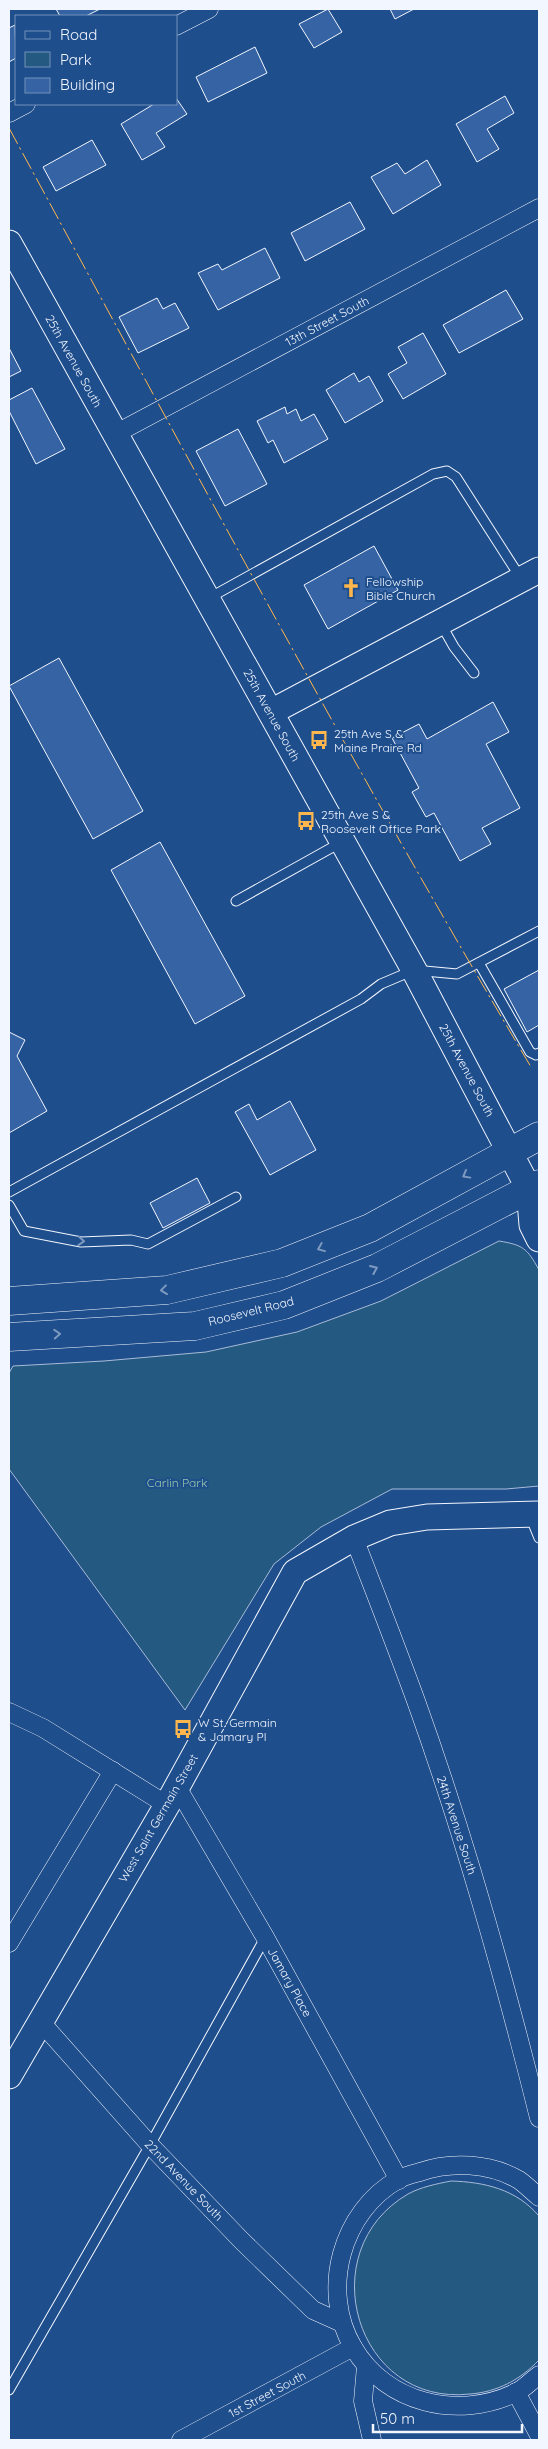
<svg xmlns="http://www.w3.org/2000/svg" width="548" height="2449" font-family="Quicksand,sans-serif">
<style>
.green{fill:#245a82;stroke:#a8bbd7}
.building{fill:#3563a3;stroke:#f2f6ff}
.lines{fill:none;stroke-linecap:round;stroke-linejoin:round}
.lane-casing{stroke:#f2f6ff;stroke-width:11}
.street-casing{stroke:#f2f6ff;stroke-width:19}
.secondary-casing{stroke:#f2f6ff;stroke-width:27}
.primary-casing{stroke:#f2f6ff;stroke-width:29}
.lane{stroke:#1f4e8c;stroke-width:9}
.street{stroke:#1f4e8c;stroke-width:18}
.secondary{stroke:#1f4e8c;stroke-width:25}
.primary{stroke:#1f4e8c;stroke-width:28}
.power{stroke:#ffb74d;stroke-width:1;stroke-dasharray:18 4 2.5 4;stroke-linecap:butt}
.oneway{stroke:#7e9ac0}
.labels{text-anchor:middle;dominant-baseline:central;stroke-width:4;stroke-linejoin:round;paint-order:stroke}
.street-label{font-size:12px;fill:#f2f6ff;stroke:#1f4e8c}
.poi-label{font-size:12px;fill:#f2f6ff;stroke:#1f4e8c;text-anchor:start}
.park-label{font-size:12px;fill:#97c8a6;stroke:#1f4e8c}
</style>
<rect width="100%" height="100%" fill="#1f4e8c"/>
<g class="green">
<path d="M499,1241C523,1245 527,1248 539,1270V1486L506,1489H392L321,1527L274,1564L185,1710L9,1469V1373L13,1366L104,1361L206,1352L297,1332L381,1301Z"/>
<path d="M451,2181C484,2182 516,2189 539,2216V2360C520,2380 497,2392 470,2394C356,2407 310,2251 408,2194C421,2187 436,2184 451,2181Z"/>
</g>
<g class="building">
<polygon points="56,9 100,9 86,16 60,16"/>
<polygon points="328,9 342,32 314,48 299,24"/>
<polygon points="390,9 414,9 395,19"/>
<polygon points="15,25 16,58 9,62 9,28"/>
<polygon points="255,47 267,73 208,102 196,77"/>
<polygon points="505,96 514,113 487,129 499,149 477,162 456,124"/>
<polygon points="176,98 187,114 156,133 165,147 142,160 121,124 154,104 176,104"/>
<polygon points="92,140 106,165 56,191 43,167"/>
<polygon points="427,160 441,185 393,214 371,177 397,163 405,174"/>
<polygon points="350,202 365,229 305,261 291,233"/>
<polygon points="265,248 280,278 218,310 198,273 218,264 222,270"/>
<polygon points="506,290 523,319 459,353 443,325"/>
<polygon points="157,298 163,309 175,303 189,328 138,353 119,317"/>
<polygon points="423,333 446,374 403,399 388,374 407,363 398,347"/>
<polygon points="9,348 21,371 9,377"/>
<polygon points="354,373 359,382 369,376 383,401 345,423 326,390"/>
<polygon points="32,388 65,449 36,464 9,411 9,400"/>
<polygon points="285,407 287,414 296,409 301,421 314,414 328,439 284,463 273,440 268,443 257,421"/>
<polygon points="238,429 267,484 225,506 196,451"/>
<polygon points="374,546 398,590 328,629 304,585"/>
<polygon points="59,658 143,811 93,839 9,686"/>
<polygon points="493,702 509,732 486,744 520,808 482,828 491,844 460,861 434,813 426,817 412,792 419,788 392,738 419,724 427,739"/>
<polygon points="160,842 245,996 195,1024 111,870"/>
<polygon points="539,970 539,1025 527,1032 504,989"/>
<polygon points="9,1032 25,1040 17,1056 47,1111 9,1133"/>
<polygon points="290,1101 316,1150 270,1175 235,1112 249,1104 257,1120"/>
<polygon points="197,1178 210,1203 163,1228 150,1203"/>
</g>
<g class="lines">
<g class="lane-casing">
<g id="lane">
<polyline points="209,598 433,474 447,471 456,477 520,577"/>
<polyline points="441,624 454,647 474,673"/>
<polyline points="236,901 340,843"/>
<polyline points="479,963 530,1052 536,1055 539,1053"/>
<polyline points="9,1192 361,999 381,984 414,970 457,974 539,931"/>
<polyline points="9,1205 24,1231 81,1242 131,1240 148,1244 236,1197"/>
<polyline points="530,1516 539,1538"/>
<polyline points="9,2390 150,2145 265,1938"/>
</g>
</g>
<g class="street-casing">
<g id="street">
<polyline points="176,26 209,9"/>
<polyline points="9,113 26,104"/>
<polyline points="115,434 539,208"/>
<path d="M354,1538C375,1592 396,1646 416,1701C465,1837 504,1977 539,2118"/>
<polyline points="9,1712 43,1728 167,1805"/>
<polyline points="177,1787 265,1937 399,2180"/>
<polyline points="9,1943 113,1771"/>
<polyline points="40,2021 150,2145 241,2240 313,2310 342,2323"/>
<path d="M539,2197C533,2192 526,2185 519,2180C490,2163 451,2161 420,2172C413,2174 405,2176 399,2179C341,2211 320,2291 353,2347C386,2404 458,2420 515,2393C524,2389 532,2380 539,2375"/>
<polyline points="366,2366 363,2401 372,2440"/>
<polyline points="516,2392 539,2435"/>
<polyline points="181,2440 353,2347"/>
</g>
</g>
<g class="secondary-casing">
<g id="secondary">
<polyline points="9,243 414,970 529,1189 539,1197"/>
<polyline points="271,712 539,570"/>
<polyline points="529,1189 532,1225 539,1239"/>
<polyline points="9,2076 167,1805 295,1572 354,1538 390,1523 427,1517 539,1514"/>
</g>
</g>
<g class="primary-casing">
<g id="primary">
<polyline points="9,1301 167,1290 282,1263 370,1228 539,1136"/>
<polyline points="9,1337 195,1326 284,1305 377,1268 539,1184"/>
</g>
</g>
<use href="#lane" class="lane"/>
<use href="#street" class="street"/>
<use href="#secondary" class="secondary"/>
<use href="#primary" class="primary"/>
<path class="power" d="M9,128C180,443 348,759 531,1067"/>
</g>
<defs><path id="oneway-chevron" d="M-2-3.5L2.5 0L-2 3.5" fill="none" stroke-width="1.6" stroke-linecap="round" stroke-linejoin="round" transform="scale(1.25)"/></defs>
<g class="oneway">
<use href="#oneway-chevron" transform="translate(466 1175) rotate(151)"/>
<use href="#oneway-chevron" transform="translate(81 1241) rotate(3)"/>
<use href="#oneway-chevron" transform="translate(321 1248) rotate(158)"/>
<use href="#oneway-chevron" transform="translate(374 1269) rotate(-23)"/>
<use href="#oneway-chevron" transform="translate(164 1290) rotate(173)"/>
<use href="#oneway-chevron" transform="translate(57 1334) rotate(-4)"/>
</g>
<defs>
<g id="church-bare" transform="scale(1.5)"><path d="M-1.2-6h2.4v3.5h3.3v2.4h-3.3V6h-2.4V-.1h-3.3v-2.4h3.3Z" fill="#ffb74d" stroke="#1f4e8c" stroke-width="2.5" paint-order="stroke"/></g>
<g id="bus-bare" transform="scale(1.5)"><path d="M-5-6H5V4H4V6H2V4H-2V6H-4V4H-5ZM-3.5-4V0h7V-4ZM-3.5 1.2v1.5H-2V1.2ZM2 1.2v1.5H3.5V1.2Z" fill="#ffb74d" stroke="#1f4e8c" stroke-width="2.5" paint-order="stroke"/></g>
</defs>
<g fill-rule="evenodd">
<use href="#church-bare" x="351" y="588"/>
<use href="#bus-bare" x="319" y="740"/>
<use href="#bus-bare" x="306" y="821"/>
<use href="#bus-bare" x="183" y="1729"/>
</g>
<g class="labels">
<g class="street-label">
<text transform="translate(327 321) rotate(-28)">13th Street South</text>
<text transform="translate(74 361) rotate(61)">25th Avenue South</text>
<text transform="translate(272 715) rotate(61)">25th Avenue South</text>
<text transform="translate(467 1070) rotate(62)">25th Avenue South</text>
<text transform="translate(251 1311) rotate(-14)">Roosevelt Road</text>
<text transform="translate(158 1818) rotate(-60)">West Saint Germain Street</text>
<text transform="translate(457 1825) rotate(72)">24th Avenue South</text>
<text transform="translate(290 1982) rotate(61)">Jamary Place</text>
<text transform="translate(184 2180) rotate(46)">22nd Avenue South</text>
<text transform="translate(267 2394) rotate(-28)">1st Street South</text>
</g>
<g class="poi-label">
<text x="366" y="581">Fellowship<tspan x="366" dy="14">Bible Church</tspan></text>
<text x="334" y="733">25th Ave S &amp;<tspan x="334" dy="14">Maine Praire Rd</tspan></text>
<text x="321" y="814">25th Ave S &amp;<tspan x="321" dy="14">Roosevelt Office Park</tspan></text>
<text x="198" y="1722">W St. Germain<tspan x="198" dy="14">&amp; Jamary Pl</tspan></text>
</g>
<g class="park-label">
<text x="177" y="1482">Carlin Park</text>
</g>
</g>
<rect width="548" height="2449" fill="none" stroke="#f2f6ff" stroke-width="20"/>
<rect x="15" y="15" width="162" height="90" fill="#1f4e8c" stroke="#7391ba"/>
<rect x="25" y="31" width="25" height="8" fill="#1f4e8c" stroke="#7391ba"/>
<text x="60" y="40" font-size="15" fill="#f2f6ff">Road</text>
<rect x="25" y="52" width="25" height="15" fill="#245a82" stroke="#7391ba"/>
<text x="60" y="65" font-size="15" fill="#f2f6ff">Park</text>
<rect x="25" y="78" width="25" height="15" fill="#3563a3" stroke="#7391ba"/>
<text x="60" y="90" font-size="15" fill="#f2f6ff">Building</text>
<path d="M373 2424v8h149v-8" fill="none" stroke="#f2f6ff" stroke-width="2.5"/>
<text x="380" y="2424" font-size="15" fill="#f2f6ff" stroke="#1f4e8c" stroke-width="4" paint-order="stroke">50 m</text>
</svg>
